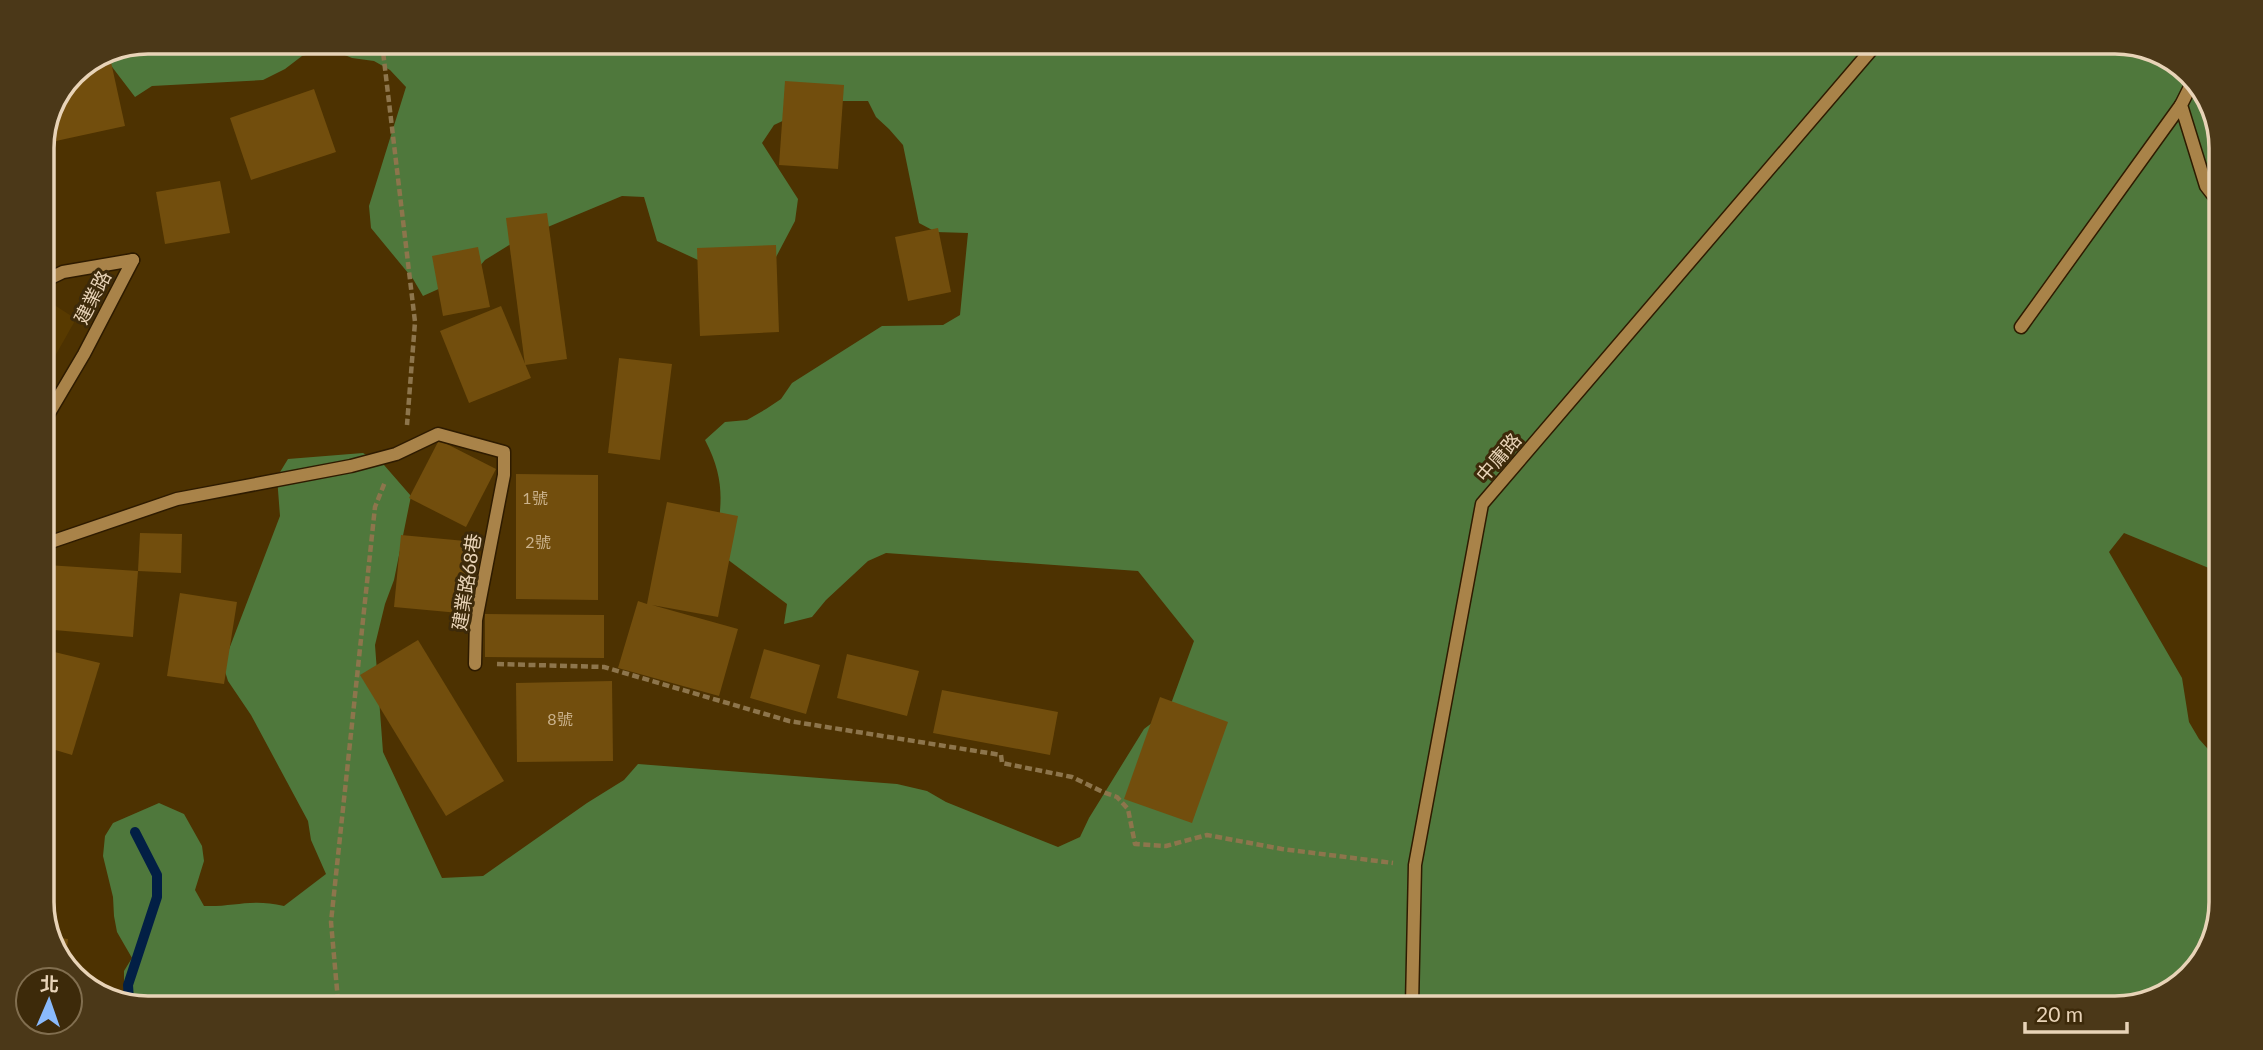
<svg xmlns="http://www.w3.org/2000/svg" width="2263" height="1050" font-family="Lato,'Noto Sans TC',sans-serif">
<style>
.built{fill:#583a00}
.forest{fill:#4f783c}
.lines{fill:none;stroke-linecap:round;stroke-linejoin:round}
.stream{stroke:#021f45;stroke-width:10}
.building{fill:#724e0d}
.minor-casing{stroke:#2e1b00;stroke-width:15}
.path{stroke:#8d754c;stroke-width:4.5;stroke-dasharray:7 3.5;stroke-linecap:butt}
.minor{stroke:#a98349;stroke-width:12}
.labels{text-anchor:middle;dominant-baseline:central;stroke-width:6;stroke-linejoin:round;paint-order:stroke}
.number-label{font-size:16px;fill:#cab28c}
.street-label{font-size:19px;fill:#e8d3b7;stroke:#3d2a0a}
.rim{fill:none;stroke:#e8d3b7;stroke-width:3.5}
</style>
<rect width="100%" height="100%" fill="#4d3201"/>
<polygon class="built" points="45,299 76,319 42,379 42,301"/>
<path class="forest" d="M148,42L2156,50L2203,89L2221,142L2216,571L2124,533L2109,552L2182,678L2189,722L2199,739L2215,757L2213,943L2174,990L2115,1008L124,1000V971L132,958L117,932L114,916L113,897L103,856L105,836L113,823L159,803L184,814L202,846L204,861L195,890L204,906C235,907 251,898 284,906L326,874L311,840L308,821L251,715L228,681L223,665L280,516L277,477L288,459L363,453L384,465L411,496L394,580L385,604L375,645L383,752L442,878L483,876L587,803L624,780L638,764L897,784L927,791L946,802L1058,847L1080,837L1089,818L1144,729L1161,716L1172,701L1194,641L1138,571L886,553L868,561L826,600L812,617L784,624L787,604L715,550C721,506 727,482 705,440L725,422L747,420L766,409L781,399L792,383L882,326L943,325L960,315L968,233L936,232L919,223L903,145L889,129L876,117L868,101H811L791,117L774,125L762,143L798,199L795,221L775,259L741,280L657,241L644,197L622,196L519,239L485,260L474,273L423,296L413,279L371,228L369,206L406,87L390,70L374,61L352,58L330,49L302,56L285,69L263,80L152,86L135,97L106,59Z"/>
<g class="lines">
<polyline class="stream" points="129,1000 128,985 157,897 157,875 135,832"/>
</g>
<g class="building">
<polygon points="111,62 125,126 42,144 73,73 88,67"/>
<polygon points="785,81 844,85 838,169 779,165"/>
<polygon points="314,89 336,152 251,180 230,118"/>
<polygon points="220,181 230,233 165,244 156,192"/>
<polygon points="547,213 567,359 525,365 506,218"/>
<polygon points="938,228 951,292 908,301 895,237"/>
<polygon points="776,245 779,332 700,336 697,248"/>
<polygon points="478,247 490,307 443,316 432,256"/>
<polygon points="501,306 531,378 469,403 440,331"/>
<polygon points="619,358 672,364 660,460 608,453"/>
<polygon points="439,440 496,469 466,527 409,498"/>
<polygon points="516,474 598,475 598,600 516,599"/>
<polygon points="667,502 738,516 718,617 652,605 738,629 719,696 618,668 638,601 647,604"/>
<polygon points="140,533 182,534 181,573 138,571"/>
<polygon points="401,535 476,542 470,614 394,607"/>
<polygon points="47,565 138,571 133,637 43,629"/>
<polygon points="180,593 237,602 224,684 167,676"/>
<polygon points="485,614 604,615 604,658 485,657"/>
<polygon points="418,640 504,781 446,816 360,675"/>
<polygon points="42,649 100,663 72,755 42,746"/>
<polygon points="764,649 820,665 806,714 750,698"/>
<polygon points="847,654 919,671 907,716 837,698"/>
<polygon points="612,681 613,761 517,762 516,683"/>
<polygon points="942,690 1058,712 1050,755 933,733"/>
<polygon points="1160,697 1228,722 1192,823 1124,799"/>
<polygon points="52,937 68,939 65,965 60,961"/>
</g>
<g class="lines">
<g class="minor-casing">
<g id="minor">
<polyline points="2193,81 2181,105 2206,186 2220,204"/>
<polyline points="42,282 63,272 133,260"/>
<polyline points="2021,327 2181,105"/>
<polyline points="42,425 84,354 133,260"/>
<polyline points="42,545 177,499 351,466 396,454 438,434 504,452 504,475 476,620 475,664"/>
<polyline points="1412,1005 1415,865 1482,504 1872,49"/>
</g>
</g>
<g class="path">
<polyline points="382,43 415,322 407,425"/>
<polyline points="497,664 604,667 789,721 1001,755 1002,763 1072,777 1103,792 1117,797 1128,809 1135,844 1166,846 1207,835 1282,849 1393,863"/>
<polyline points="338,1001 331,922 375,507 385,482"/>
</g>
<use href="#minor" class="minor"/>
</g>
<g class="labels">
<g class="number-label">
<text x="535" y="497">1號</text>
<text x="538" y="541">2號</text>
<text x="560" y="718">8號</text>
</g>
<g class="street-label">
<text transform="translate(92 297) rotate(-63)">建業路</text>
<text transform="translate(1498 457) rotate(-49)">中庸路</text>
<text transform="translate(466 582) rotate(-81)">建業路68巷</text>
</g>
</g>
<path d="M0 0H2263V1050H0ZM148 54H2115A94 94 0 0 1 2209 148V902A94 94 0 0 1 2115 996H148A94 94 0 0 1 54 902V148A94 94 0 0 1 148 54Z" fill="#4b3818" fill-rule="evenodd"/>
<path class="rim" d="M148 54H2115A94 94 0 0 1 2209 148V902A94 94 0 0 1 2115 996H148A94 94 0 0 1 54 902V148A94 94 0 0 1 148 54Z"/>
<g transform="translate(49 1001) rotate(2)"><circle r="33" fill="#3d2a0a" stroke="#816e4f" stroke-width="2"/>
<path d="M0-5L12 26L0 18L-12 26Z" fill="#8abafc"/>
<text y="-10" font-size="19" font-weight="bold" text-anchor="middle" fill="#e8d3b7">北</text>
</g>
<path d="M2025 1022v10h102v-10" fill="none" stroke="#e8d3b7" stroke-width="3.5"/>
<text x="2036" y="1022" font-size="21" fill="#e8d3b7" stroke="#3d2a0a" stroke-width="5" paint-order="stroke">20 m</text>
</svg>
